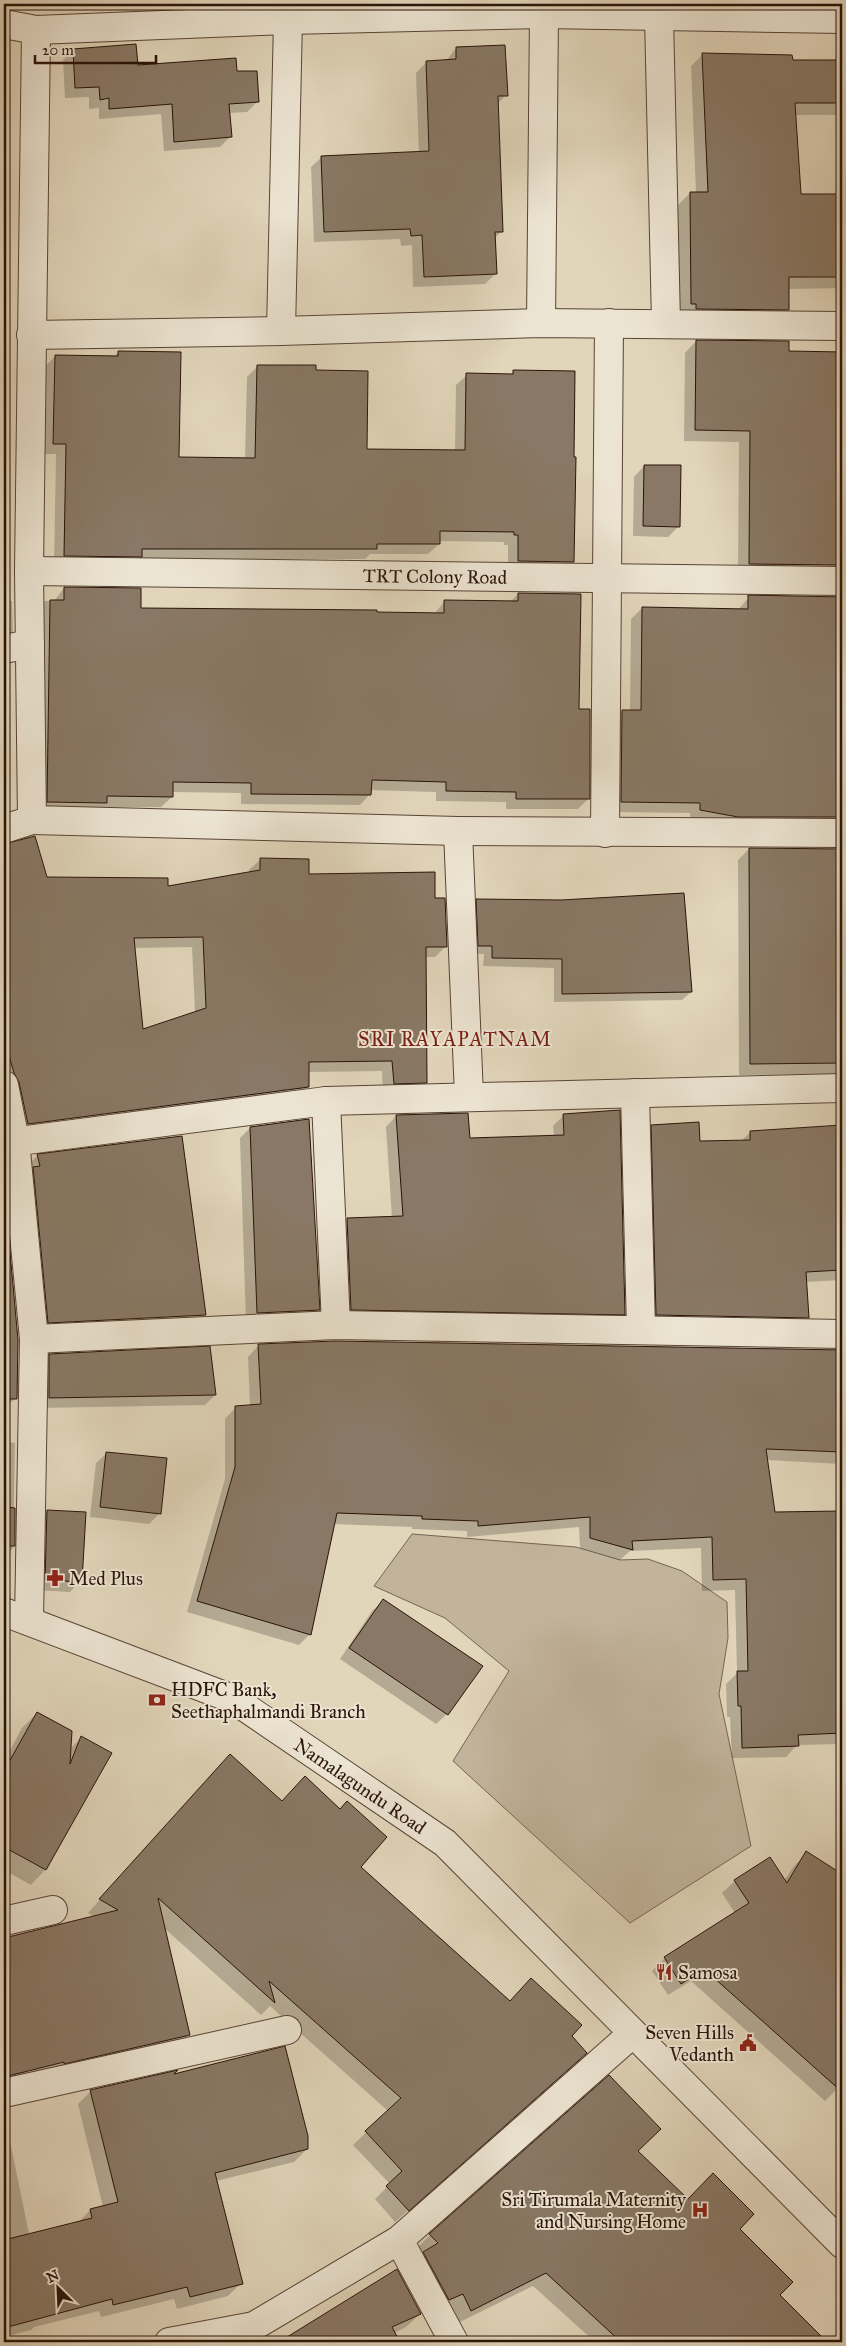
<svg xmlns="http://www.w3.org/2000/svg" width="846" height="2346" font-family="'IM FELL Great Primer',serif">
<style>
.green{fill:#c2b49c;stroke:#766452}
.shadow{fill:#0003;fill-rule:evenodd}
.building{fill:#897865;stroke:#2a1309;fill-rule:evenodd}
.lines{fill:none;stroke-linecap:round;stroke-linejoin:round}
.minor-casing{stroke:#584435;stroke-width:30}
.minor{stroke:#ece4d2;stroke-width:28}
.labels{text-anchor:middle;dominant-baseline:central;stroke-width:4;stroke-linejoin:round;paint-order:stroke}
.street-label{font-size:19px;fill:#2a1309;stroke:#ece4d2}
.poi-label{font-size:19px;fill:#2a1309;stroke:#ece4d2;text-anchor:start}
.neighbourhood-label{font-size:20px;letter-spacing:1px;fill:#7a1f14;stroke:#ece4d2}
</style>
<rect width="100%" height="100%" fill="#e1d5ba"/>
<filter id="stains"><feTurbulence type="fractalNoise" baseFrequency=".004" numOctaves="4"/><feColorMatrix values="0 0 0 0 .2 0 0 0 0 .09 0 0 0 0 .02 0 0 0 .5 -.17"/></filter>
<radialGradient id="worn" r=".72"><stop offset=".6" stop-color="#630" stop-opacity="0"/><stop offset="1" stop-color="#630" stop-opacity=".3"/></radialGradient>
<polygon class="green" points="412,1534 576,1547 620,1560 648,1559 682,1571 727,1602 728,1638 719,1694 751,1846 630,1923 453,1761 509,1671 445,1618 374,1586"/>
<g class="shadow">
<polygon points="456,48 506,95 497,104 502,231 494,239 495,274 485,284 413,287 412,245 401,246 400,239 314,242 311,167 322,157 419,153 416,73 427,62 446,61"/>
<polygon points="74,50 136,66 236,73 258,101 247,112 228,113 230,137 220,147 164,151 161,114 99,119 99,108 89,109 89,97 65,98 63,60"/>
<polygon points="703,54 791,61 842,61 842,115 795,115 800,195 842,195 842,288 788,289 788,309 776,321 679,315 678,205 690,193 696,193 691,66"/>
<polygon points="696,341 787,352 842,353 842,582 738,575 739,442 684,441 685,353"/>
<polygon points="118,352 178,458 245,459 247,377 258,366 315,372 366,450 455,451 456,385 467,375 510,375 514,372 573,562 562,572 508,571 508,545 504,545 504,542 439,541 439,544 428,554 370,554 365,559 138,559 54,566 56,454 43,454 45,367 55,356 114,357"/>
<polygon points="644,466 679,526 668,537 633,536 634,477"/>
<polygon points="64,588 140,609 434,614 445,601 510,602 518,594 577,710 588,799 578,809 506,809 506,802 436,801 436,792 370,790 370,794 360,805 241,804 241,793 172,792 172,797 161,807 102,807 95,813 37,812 35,612 45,601 54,601"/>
<polygon points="749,597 842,598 842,834 690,821 690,813 610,812 611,722 622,711 630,711 631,619 642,608 738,610"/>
<polygon points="4,601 12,601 13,631 4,640"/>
<path d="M4,845H9L46,878L167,887L250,873L249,870L260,860L308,875L434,899L446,946L435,957H425L426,1082L415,1093L383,1094L382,1071L308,1072V1087L297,1098L17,1134L4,1085ZM192,947L195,1013L142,1031L133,948Z"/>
<polygon points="749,849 842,850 842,1074 739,1075 738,860"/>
<polygon points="477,900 691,992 682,1000 554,1002 554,968 483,966 484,954 470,954 468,909"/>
<polygon points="564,1115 624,1314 613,1325 341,1320 337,1230 347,1219 392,1218 386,1127 396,1116 469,1140 554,1136 553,1126"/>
<polygon points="652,1126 699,1143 741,1141 751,1132 842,1126 842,1280 805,1282 807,1317 796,1328 646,1326 641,1137"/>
<polygon points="250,1128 318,1310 308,1320 246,1323 240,1138"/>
<polygon points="181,1137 204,1315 194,1325 38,1332 27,1166 37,1156"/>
<polygon points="4,1200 17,1340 16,1398 4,1408"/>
<polygon points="336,1342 842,1351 842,1464 766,1460 774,1514 842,1512 842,1744 797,1745 786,1757 732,1758 730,1717 727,1717 726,1684 737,1673 735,1590 702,1591 701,1548 630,1551 620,1560 580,1548 579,1527 467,1537 467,1531 412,1529 412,1527 333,1524 310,1634 299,1645 187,1612 225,1479 225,1419 236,1407 250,1406 248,1357 259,1345"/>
<polygon points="50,1355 215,1395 205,1405 39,1408 39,1366"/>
<polygon points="4,1441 15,1443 13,1548 4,1558"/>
<polygon points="107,1453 160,1513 149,1524 90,1517 96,1463"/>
<polygon points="47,1511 80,1581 70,1592 35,1590 37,1522"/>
<polygon points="383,1601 447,1714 436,1724 340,1659 372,1611"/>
<polygon points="37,1713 70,1749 81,1738 45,1870 31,1885 4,1870 4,1761 22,1728"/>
<polygon points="217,1769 281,1802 359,1867 510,2002 570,2037 573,2065 395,2222 375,2199 390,2184 353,2145 388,2111 270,2006 261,2015 163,1927 189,2035 176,2048 4,2086 4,1939 95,1917 88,1913"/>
<polygon points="807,1853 842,1876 842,2084 825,2101 691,1981 668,1995 652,1971 665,1958 735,1913 722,1893 735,1881 784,1881 794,1866"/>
<polygon points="170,2077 307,2149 294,2162 216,2181 241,2283 228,2296 177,2309 174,2299 101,2317 99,2311 34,2327 31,2330 4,2337 4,2112 29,2234 79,2222 90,2210 103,2207 78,2104 91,2091"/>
<polygon points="637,2151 687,2200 738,2229 778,2295 826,2342 595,2342 533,2286 458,2323 411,2266 423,2254 417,2248 430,2235"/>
<polygon points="396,2271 420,2314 406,2327 394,2333 398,2342 282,2342"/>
</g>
<g class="building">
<polygon points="136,44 138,65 236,58 237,71 257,71 259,102 229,104 232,137 174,142 172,104 109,109 109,98 100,100 99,87 75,88 73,49"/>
<polygon points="505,45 508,96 498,96 503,232 495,232 497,274 424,277 422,235 411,236 410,229 324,232 321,156 429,151 426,61 456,59 456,47"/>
<polygon points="702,53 792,55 793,60 842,60 842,103 795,103 801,194 842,194 842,277 789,277 789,310 696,309 696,304 691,304 690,192 708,192"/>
<polygon points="696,340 789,341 789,351 842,352 842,565 749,564 750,431 695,430"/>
<polygon points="118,351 181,352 179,457 255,458 257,365 316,365 316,370 368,371 367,449 465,450 466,373 513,374 513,370 575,371 574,457 576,457 574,562 518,561 518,535 514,535 514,532 440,531 440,544 377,544 377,549 142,549 142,557 64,556 66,444 53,444 55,355 118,356"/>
<polygon points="644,465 681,465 680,527 643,526"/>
<polygon points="64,587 141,588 141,608 377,610 377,612 444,613 444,600 518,601 518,593 581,594 579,709 590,709 590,799 516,799 516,792 446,791 446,782 372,780 371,795 251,794 251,783 173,782 173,797 107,796 107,803 47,802 50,600 64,600"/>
<polygon points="748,595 842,597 842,817 738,817 700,810 700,803 621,802 622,710 641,710 642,607 748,609"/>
<path d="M35,836L47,877L168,878V886L260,870V858L309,859V874L435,872V898H445L447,947H426L427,1083L394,1084L392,1061L309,1062V1087L28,1124L19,1082L14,1073L4,1039V844ZM203,937L206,1008L143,1029L134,938Z"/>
<polygon points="749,848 842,849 842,1063 750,1064"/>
<polygon points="684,893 692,992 562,994 562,959 492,958 492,946 478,946 476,899 561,900"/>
<polygon points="620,1110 625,1315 351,1310 347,1218 403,1216 396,1115 468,1113 470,1138 564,1135 563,1114"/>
<polygon points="309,1119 320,1310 257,1313 250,1127"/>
<polygon points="699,1122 700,1141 750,1140 750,1131 842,1125 842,1270 806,1272 809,1318 656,1315 651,1125"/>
<polygon points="182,1136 206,1315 48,1323 33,1167 40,1166 37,1154"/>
<polygon points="4,1187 18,1340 17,1399 4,1399"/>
<polygon points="336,1341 842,1350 842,1452 766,1449 775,1512 842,1511 842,1733 798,1735 799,1746 742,1748 741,1706 738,1706 737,1671 748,1671 746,1579 713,1580 712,1537 632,1541 633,1550 590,1538 590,1517 478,1526 478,1521 422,1519 422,1516 337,1513 311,1635 197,1601 235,1467 235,1406 261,1404 258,1344"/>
<polygon points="210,1346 216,1395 49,1398 49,1354"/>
<polygon points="106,1452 167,1458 161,1514 100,1507"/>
<polygon points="4,1507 15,1508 15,1546 4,1546"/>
<polygon points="47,1510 86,1512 82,1582 45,1580"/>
<polygon points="383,1599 483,1666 448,1715 349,1648"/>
<polygon points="37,1712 72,1731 70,1764 81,1736 112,1753 46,1870 4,1847 4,1771"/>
<polygon points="230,1754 282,1801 305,1776 340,1809 347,1801 387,1837 361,1867 510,2001 531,1978 582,2025 572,2036 587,2053 409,2211 386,2186 402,2171 365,2131 401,2098 269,1981 275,2003 158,1898 190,2035 64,2064 64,2062 4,2077 4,1938 118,1910 99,1899"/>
<polygon points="806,1851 842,1874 842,2092 704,1969 681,1984 664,1957 749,1903 734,1880 770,1857 787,1883"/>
<polygon points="285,2046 308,2136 308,2149 215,2173 243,2284 190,2297 187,2287 113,2305 112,2299 4,2328 4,2240 92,2218 90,2209 118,2202 90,2090 178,2070 174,2074"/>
<polygon points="609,2075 661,2129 638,2151 688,2199 713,2173 754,2214 740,2229 793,2282 780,2295 827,2342 621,2342 546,2273 471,2311 463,2294 449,2300 423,2252 438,2243 429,2234"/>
<polygon points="397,2269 421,2314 392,2327 400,2342 279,2342"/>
</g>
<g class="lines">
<g class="minor-casing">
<g id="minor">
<polyline points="659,16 666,323"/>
<polyline points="4,24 36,30 29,571 32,820 458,831 842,833"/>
<polyline points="36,30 288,20 544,14 842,19"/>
<polyline points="541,323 544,14"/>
<polyline points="281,331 288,20"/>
<polyline points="31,335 281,331 541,323 842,326"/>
<path id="s1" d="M29,571L842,581"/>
<polyline points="4,649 30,644"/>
<polyline points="4,829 32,820"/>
<polyline points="458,831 469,1096"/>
<polyline points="605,833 609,323"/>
<polyline points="4,1085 15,1140 34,1339 29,1621"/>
<polyline points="635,1093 641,1329"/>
<polyline points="326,1101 336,1325"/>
<polyline points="4,1143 326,1101 842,1088"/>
<polyline points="34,1339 336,1325 842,1334"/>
<path id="s2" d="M4,1612L233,1699L445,1843L842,2244"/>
<polyline points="4,1921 53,1910"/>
<polyline points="4,2093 287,2030"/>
<polyline points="399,2240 454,2342"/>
<polyline points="169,2342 254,2326 399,2240 632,2034"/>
</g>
</g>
<use href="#minor" class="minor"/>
</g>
<defs>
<g id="pharmacy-bare" transform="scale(1.35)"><path d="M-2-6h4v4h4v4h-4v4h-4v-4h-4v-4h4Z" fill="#8f2418" stroke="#ece4d2" stroke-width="2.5" paint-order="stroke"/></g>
<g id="bank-bare" transform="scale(1.35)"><path d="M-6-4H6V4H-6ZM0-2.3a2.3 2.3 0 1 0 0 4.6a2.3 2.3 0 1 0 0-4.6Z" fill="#8f2418" stroke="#ece4d2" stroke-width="2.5" paint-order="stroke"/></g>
<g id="restaurant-bare" transform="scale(1.35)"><path d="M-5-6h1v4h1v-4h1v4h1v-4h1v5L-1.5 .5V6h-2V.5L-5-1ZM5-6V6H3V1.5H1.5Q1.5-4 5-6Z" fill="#8f2418" stroke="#ece4d2" stroke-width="2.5" paint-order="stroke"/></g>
<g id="civic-bare" transform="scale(1.35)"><path d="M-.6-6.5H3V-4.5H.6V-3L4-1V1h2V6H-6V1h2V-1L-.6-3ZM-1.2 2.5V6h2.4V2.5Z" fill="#8f2418" stroke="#ece4d2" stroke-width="2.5" paint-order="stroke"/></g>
<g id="hospital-bare" transform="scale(1.35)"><path d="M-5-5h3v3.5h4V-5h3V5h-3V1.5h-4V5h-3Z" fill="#8f2418" stroke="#ece4d2" stroke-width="2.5" paint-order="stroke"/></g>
</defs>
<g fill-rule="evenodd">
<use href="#pharmacy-bare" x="55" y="1578"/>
<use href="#bank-bare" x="157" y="1700"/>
<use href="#restaurant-bare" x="664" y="1972"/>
<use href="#civic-bare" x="748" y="2043"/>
<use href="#hospital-bare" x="700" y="2210"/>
</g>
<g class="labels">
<g class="street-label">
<text stroke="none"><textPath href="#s1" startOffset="406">TRT Colony Road</textPath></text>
<text stroke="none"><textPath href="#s2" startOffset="399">Namalagundu Road</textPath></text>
</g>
<g class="poi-label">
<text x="69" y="1578">Med Plus</text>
<text x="171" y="1689">HDFC Bank,<tspan x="171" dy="22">Seethaphalmandi Branch</tspan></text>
<text x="678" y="1972">Samosa</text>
<text x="734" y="2032" text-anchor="end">Seven Hills<tspan x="734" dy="22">Vedanth</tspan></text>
<text x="686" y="2199" text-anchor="end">Sri Tirumala Maternity<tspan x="686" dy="22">and Nursing Home</tspan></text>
</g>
<g class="neighbourhood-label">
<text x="455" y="1039">SRI RAYAPATNAM</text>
</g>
</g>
<rect width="846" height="2346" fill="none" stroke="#e1d5ba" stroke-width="20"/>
<rect x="5" y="5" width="836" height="2336" fill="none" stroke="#2a1309" stroke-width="2.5"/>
<rect x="10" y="10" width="826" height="2326" fill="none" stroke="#2a1309"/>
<g transform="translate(58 2288) rotate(336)" stroke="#ece4d2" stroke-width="4" paint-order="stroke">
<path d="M0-4L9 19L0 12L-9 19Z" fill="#2a1309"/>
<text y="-8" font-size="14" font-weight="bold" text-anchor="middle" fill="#2a1309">N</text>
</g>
<path d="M35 55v8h121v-8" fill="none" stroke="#2a1309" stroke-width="2.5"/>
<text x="42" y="55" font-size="15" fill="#2a1309" stroke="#ece4d2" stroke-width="4" paint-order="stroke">20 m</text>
<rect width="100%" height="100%" filter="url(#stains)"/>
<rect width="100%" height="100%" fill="url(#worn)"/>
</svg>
